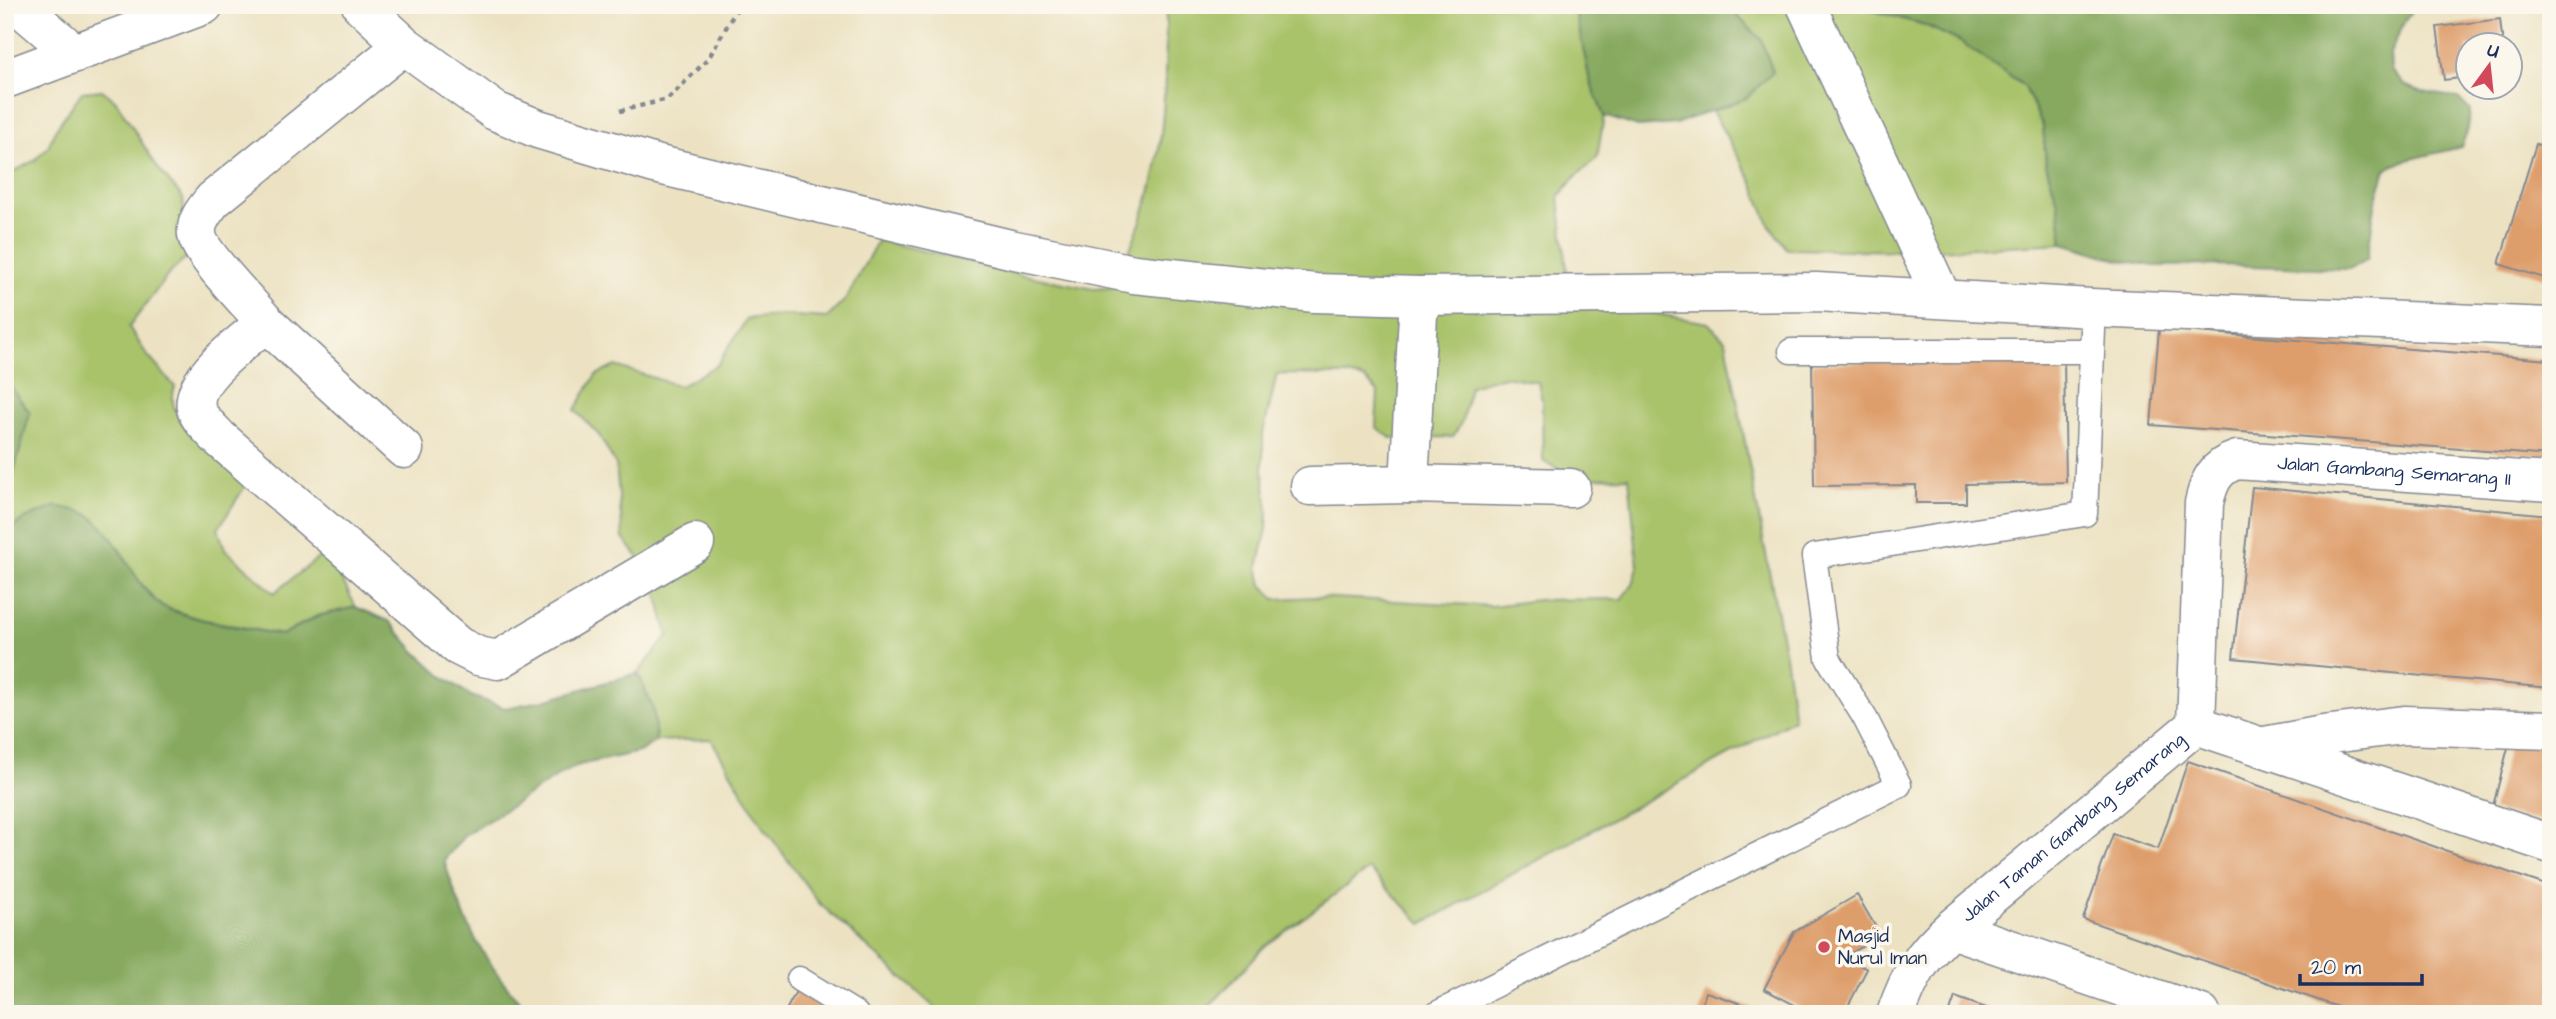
<svg xmlns="http://www.w3.org/2000/svg" width="2556" height="1019" font-family="'Architects Daughter',sans-serif">
<style>
.green{fill:#a9c36a;stroke:#627964;stroke-width:2;fill-rule:evenodd}
.forest{fill:#86a95e;stroke:#506c5e;stroke-width:2}
.building{fill:#de9e6c}
.lines{fill:none;stroke-linecap:round;stroke-linejoin:round}
.lane-casing{stroke:#848890;stroke-width:27}
.street-casing{stroke:#848890;stroke-width:41}
.path{stroke:#848890;stroke-width:4.5;stroke-dasharray:5 5;stroke-linecap:butt}
.lane{stroke:#fff;stroke-width:24}
.street{stroke:#fff;stroke-width:38}
.poi-dot{fill:#d1495b;stroke:#fbf7ec;stroke-width:2.5}
.labels{text-anchor:middle;dominant-baseline:central;stroke-width:7;stroke-linejoin:round;paint-order:stroke}
.street-label{font-size:19px;fill:#1b2f5e;stroke:#fbf7ec}
.poi-label{font-size:19px;fill:#1b2f5e;stroke:#fbf7ec;text-anchor:start}
</style>
<rect width="100%" height="100%" fill="#fbf7ec"/>
<filter id="ink" filterUnits="userSpaceOnUse"><feTurbulence type="fractalNoise" baseFrequency=".0143" numOctaves="2"/><feDisplacementMap in="SourceGraphic" scale="14" xChannelSelector="R" yChannelSelector="G"/><feConvolveMatrix kernelMatrix="1 2 1 2 8 2 1 2 1" color-interpolation-filters="sRGB"/></filter>
<filter id="wash" filterUnits="userSpaceOnUse"><feTurbulence type="fractalNoise" baseFrequency=".00686" numOctaves="4" result="noise"/><feDisplacementMap in="SourceGraphic" scale="28" xChannelSelector="R" yChannelSelector="G"/><feGaussianBlur stdDeviation="1.57" result="paint"/><feColorMatrix in="noise" values="0 0 0 0 0 0 0 0 0 0 0 0 0 0 0 0 0 1.4 0 .05"/><feComposite in="paint" operator="in"/></filter>
<g filter="url(#wash)">
<rect width="100%" height="100%" fill="#ece2c2"/>
<g class="green">
<path d="M1166,5H1574L1590,81L1604,116L1597,158L1574,178L1559,197L1571,307L1652,313L1708,323L1726,341L1786,661L1794,719L1422,924L1369,869L1263,948L1208,1008L1199,1014H942L819,903L760,822L711,739L656,741L653,709L638,673L668,636L653,576L623,538L616,465L599,435L575,410L596,375L615,366L680,386L717,365L747,319L781,315L827,318L846,299L878,240L1018,274L1094,289L1115,287C1126,258 1139,229 1148,200C1166,140 1166,68 1166,5ZM1277,374L1347,375L1365,379L1378,392L1376,427L1391,438L1453,437L1462,421L1470,386L1504,376L1538,382L1542,400L1543,461L1575,478L1629,477L1638,567L1633,584L1621,599L1538,600L1492,606L1315,597L1275,599L1262,585L1258,567L1267,529L1268,510L1263,469V433Z"/>
<polygon points="1735,5 1853,5 1925,25 1961,42 2025,87 2043,126 2046,164 2058,203 2063,243 1919,251 1787,249 1769,224 1752,181 1712,111 1747,98 1761,39 1736,15"/>
<path d="M102,90L116,101L157,167L183,198L188,256L168,275L129,327L147,355L175,387C160,423 226,460 250,478L218,529L225,549L274,593L322,555L339,574L356,607L317,616L282,635L195,618L159,605L135,576L22,520L5,534V495L8,493L30,413L5,379V177L35,160L48,147L55,130L82,92Z"/>
</g>
<g class="forest">
<polygon points="444,5 512,5 507,14 462,13"/>
<polygon points="1574,5 1735,5 1736,15 1761,39 1773,72 1747,98 1675,124 1638,127 1604,116 1590,81"/>
<polygon points="1853,5 2417,5 2404,22 2390,53 2391,70 2404,85 2423,92 2458,98 2470,110 2468,129 2461,147 2403,161 2386,169 2375,205 2367,259 2349,269 2217,265 2154,266 2115,259 2063,243 2058,203 2046,164 2043,126 2025,87 1961,42 1925,25"/>
<polygon points="5,379 30,413 8,493 5,495"/>
<path d="M56,506C66,509 84,510 92,517C120,539 131,578 157,602C174,618 256,630 282,635L318,616L356,607L389,621L415,651L441,675L471,696L505,708L541,701L638,673L653,709L656,741L639,752L579,765L561,774L464,836L444,860C463,923 485,966 531,1014H5V534L22,520Z"/>
</g>
<g id="blocks">
<g class="building">
<polygon points="2500,19 2503,46 2468,46 2468,77 2444,80 2437,27"/>
<polygon points="2536,144 2551,148 2551,280 2499,264"/>
<polygon points="2159,329 2551,360 2551,456 2151,425"/>
<polygon points="2064,359 2066,482 1966,484 1966,503 1916,503 1916,485 1814,486 1812,363"/>
<polygon points="2252,487 2551,515 2551,688 2233,658"/>
<polygon points="2511,736 2551,746 2551,824 2492,810"/>
<polygon points="2188,761 2551,887 2551,1014 2358,1014 2083,919 2113,834 2158,849"/>
<polygon points="1857,895 1881,936 1844,957 1867,969 1844,1014 1812,1014 1764,989 1794,932"/>
<polygon points="802,980 867,1014 784,1014"/>
<polygon points="1706,992 1739,1003 1771,1014 1699,1014"/>
<polygon points="1955,997 2000,1013 2000,1014 1949,1014"/>
</g>
</g>
</g>
<g filter="url(#ink)">
<use href="#blocks" fill-opacity="0" stroke="#848890" stroke-width="2"/>
<g class="lines">
<g class="lane-casing">
<g id="lane">
<polyline points="1791,351 2092,351"/>
<polyline points="799,979 856,1014"/>
<polyline points="1436,1014 1899,785 1865,718 1828,658 1814,556 2085,514 2093,330 2091,308"/>
</g>
</g>
<g class="street-casing">
<g id="street">
<polyline points="18,5 74,53"/>
<polyline points="361,5 404,45 495,111 538,129 655,164 1010,249 1134,274 1315,293 1419,296 1817,292 2091,308 2551,327"/>
<polyline points="1806,5 1942,298"/>
<path d="M404,45L213,200C205,210 195,221 197,235C200,254 252,306 266,323C246,339 190,379 196,408C198,418 212,430 219,438L458,646L478,656L498,660L695,543"/>
<polyline points="8,78 204,5"/>
<polyline points="266,323 404,449"/>
<polyline points="1409,484 1571,488"/>
<polyline points="1310,486 1409,484 1419,296"/>
<polyline points="2196,725 2551,844"/>
<polyline points="2265,746 2323,735 2404,725 2551,730"/>
<path id="s1" d="M1951,929L2196,725L2204,503C2209,481 2215,467 2237,460L2551,482"/>
<path d="M1896,1014C1909,977 1921,955 1951,929L2201,1014"/>
</g>
</g>
<polyline class="path" points="620,111 668,99 708,59 739,5"/>
<use href="#lane" class="lane"/>
<use href="#street" class="street"/>
</g>
</g>
<circle class="poi-dot" cx="1824" cy="947" r="7"/>
<g class="labels">
<g class="street-label">
<text stroke="none"><textPath href="#s1" startOffset="756">Jalan Gambang Semarang II</textPath></text>
<text stroke="none"><textPath href="#s1" startOffset="159">Jalan Taman Gambang Semarang</textPath></text>
</g>
<g class="poi-label">
<text x="1838" y="936">Masjid<tspan x="1838" dy="22">Nurul Iman</tspan></text>
</g>
</g>
<rect width="2556" height="1019" fill="none" stroke="#fbf7ec" stroke-width="28"/>
<g transform="translate(2489 66) rotate(15)"><circle r="33" fill="#fbf7ec" stroke="#a1a7b3" stroke-width="2"/>
<path d="M0-5L12 26L0 18L-12 26Z" fill="#d1495b"/>
<text y="-10" font-size="19" font-weight="bold" text-anchor="middle" fill="#1b2f5e">U</text>
</g>
<path d="M2300 974v10h122v-10" fill="none" stroke="#1b2f5e" stroke-width="3.5"/>
<text x="2311" y="974" font-size="21" fill="#1b2f5e" stroke="#fbf7ec" stroke-width="5" paint-order="stroke">20 m</text>
</svg>
